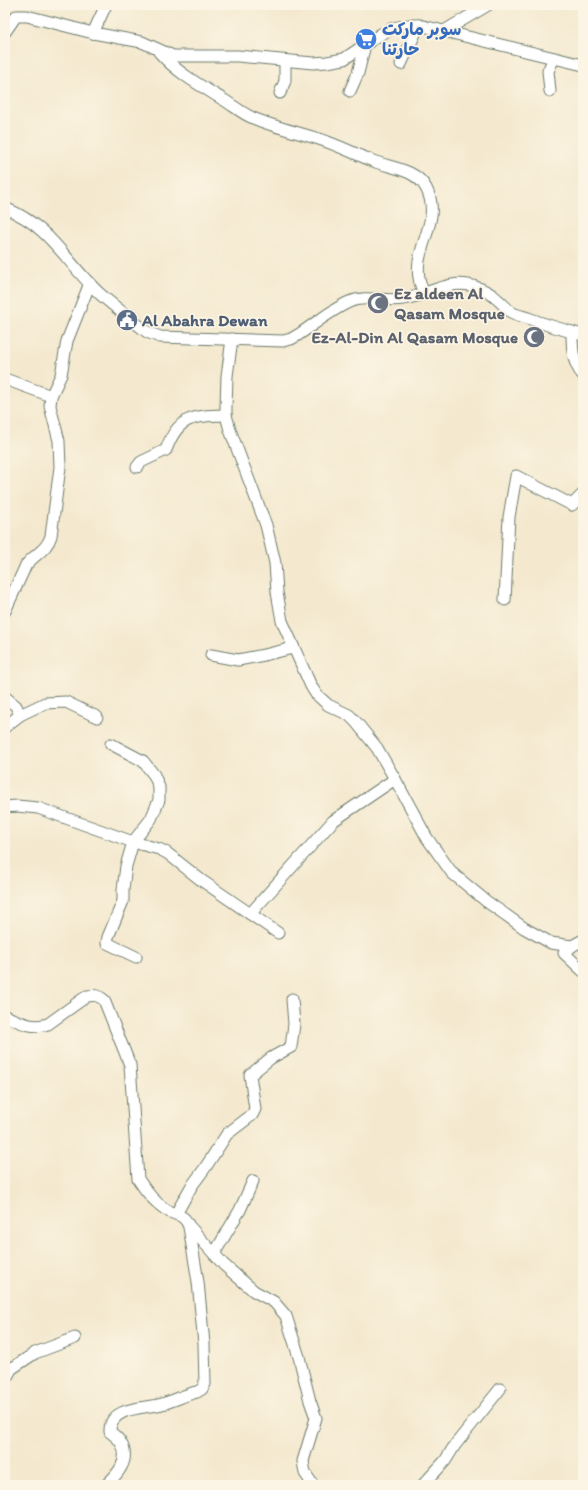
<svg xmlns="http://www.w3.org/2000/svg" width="588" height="1490" font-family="Itim,'Playpen Sans Arabic',sans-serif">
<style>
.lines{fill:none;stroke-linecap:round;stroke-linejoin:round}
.minor-casing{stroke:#6a796a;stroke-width:13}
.minor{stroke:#fff;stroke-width:11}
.labels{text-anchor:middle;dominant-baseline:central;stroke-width:3.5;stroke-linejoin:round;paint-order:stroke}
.shop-label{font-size:17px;font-weight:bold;fill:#366cbe;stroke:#fcf5e5;text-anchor:start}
.worship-label{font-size:17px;font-weight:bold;fill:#5b616d;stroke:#fcf5e5;text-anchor:start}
.service-label{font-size:17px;font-weight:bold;fill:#4e5e75;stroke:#fcf5e5;text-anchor:start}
</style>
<rect width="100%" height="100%" fill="#fcf5e5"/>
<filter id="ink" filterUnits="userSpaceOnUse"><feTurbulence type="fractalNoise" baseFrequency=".025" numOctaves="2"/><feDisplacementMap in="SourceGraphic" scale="8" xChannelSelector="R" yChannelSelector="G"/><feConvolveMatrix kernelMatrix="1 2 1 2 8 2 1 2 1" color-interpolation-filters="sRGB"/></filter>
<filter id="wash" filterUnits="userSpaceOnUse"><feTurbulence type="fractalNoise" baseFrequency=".012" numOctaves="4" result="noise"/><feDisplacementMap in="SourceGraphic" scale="16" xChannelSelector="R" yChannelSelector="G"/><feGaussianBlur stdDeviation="0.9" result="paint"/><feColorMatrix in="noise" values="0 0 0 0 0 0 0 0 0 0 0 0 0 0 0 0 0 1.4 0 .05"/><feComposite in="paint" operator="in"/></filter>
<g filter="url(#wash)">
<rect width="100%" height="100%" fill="#f4e9cf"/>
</g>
<g filter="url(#ink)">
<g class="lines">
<g class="minor-casing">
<g id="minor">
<polyline points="444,31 488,5"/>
<polyline points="5,32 16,16 27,16 93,33 142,42 173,56 238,56 313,63 327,62 344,59 381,34 393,28 408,25 419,25 583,65"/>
<polyline points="93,33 106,5"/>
<path d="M159,52C177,73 201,86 224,100C234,106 243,114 253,118C274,127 297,132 319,139C338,145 355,154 373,161C391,168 416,169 426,188C440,214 423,236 419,261C417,273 419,283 424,293"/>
<polyline points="401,64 419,25"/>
<polyline points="350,91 358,73 365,45"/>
<polyline points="550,91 548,71 554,58"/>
<polyline points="280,93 285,81 285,61"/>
<path d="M5,208C52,227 65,262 100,294C115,307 132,320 147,332L160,337L283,341L291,339L298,335C313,325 333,309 349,302C366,295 385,302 403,299C428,296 446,279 473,286C482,289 491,293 497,299C502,303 506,308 511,312C516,315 522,316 528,318C546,325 564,330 583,335"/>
<path d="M572,332C572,347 572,363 583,375"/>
<polyline points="232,339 227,376 226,407 226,415 230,430 266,525 275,563 277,592 282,621 311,686 316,694 328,705 349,715 356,722 377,748 395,779 427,838 452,873 486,901 524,928 551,943 572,946 564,953 583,971"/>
<polyline points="5,379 51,396"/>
<path d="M137,467L141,462L166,450C178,416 193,416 226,415"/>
<polyline points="505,600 509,517 516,476 572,505 583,494"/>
<path d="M5,611L26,565C35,554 47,550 51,536L60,467L59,441L50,406L51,396L61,375L67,341L90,283"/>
<polyline points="211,655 238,660 264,655 293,648"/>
<polyline points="5,697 16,706 20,715 5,727"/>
<polyline points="20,715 45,703 66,702 97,717"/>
<polyline points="111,744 143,761 154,775 159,787 159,800 151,819 133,842 126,866 123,890 123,901 108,937 107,943 136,957"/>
<polyline points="5,807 17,806 38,808 133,842 159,849 167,853 201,880 278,933"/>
<polyline points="250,914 333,821 395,779"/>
<polyline points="565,947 572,946 583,940"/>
<path d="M5,1016C20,1022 32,1029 48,1024L87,996C95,995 98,995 104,1000L130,1065L138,1179C145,1190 154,1202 165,1209C176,1217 184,1212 189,1227L198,1282L204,1344L205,1384L202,1389L197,1392C186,1394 174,1401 162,1404C144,1409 109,1406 110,1432C114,1435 119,1439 121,1443C131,1460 117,1475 106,1485"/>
<polyline points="176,1214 191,1187 205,1168 227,1134 252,1115 255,1109 250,1075 271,1058 291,1047 294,1024 292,999"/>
<polyline points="190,1227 224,1265 254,1291 274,1302 286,1316 299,1357 310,1401 316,1418 303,1461 305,1473 313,1485"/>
<polyline points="214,1254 240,1210 253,1181"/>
<polyline points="5,1381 11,1369 35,1353 75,1338"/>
<polyline points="423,1485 445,1461 455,1445 500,1389"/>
</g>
</g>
<use href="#minor" class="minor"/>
</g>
</g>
<defs>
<g id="supermarket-disc" transform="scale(1.15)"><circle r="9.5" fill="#3f7fe0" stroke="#fcf5e5"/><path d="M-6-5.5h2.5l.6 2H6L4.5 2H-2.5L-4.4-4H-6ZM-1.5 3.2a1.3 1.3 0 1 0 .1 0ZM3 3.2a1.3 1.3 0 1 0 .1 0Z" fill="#fff"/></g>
<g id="mosque-disc" transform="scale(1.15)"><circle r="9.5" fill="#6b7280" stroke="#fcf5e5"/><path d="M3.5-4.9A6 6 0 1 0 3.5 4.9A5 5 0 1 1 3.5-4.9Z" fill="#fff"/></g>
<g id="civic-disc" transform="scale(1.15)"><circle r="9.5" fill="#5c6f8a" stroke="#fcf5e5"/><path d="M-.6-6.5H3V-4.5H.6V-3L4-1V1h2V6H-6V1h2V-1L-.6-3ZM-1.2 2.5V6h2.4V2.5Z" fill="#fff"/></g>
</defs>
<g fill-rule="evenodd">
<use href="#supermarket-disc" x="366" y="39"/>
<use href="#mosque-disc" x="378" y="303"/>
<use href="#civic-disc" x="127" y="320"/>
<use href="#mosque-disc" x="534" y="337"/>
</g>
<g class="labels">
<g class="shop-label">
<text x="382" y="29">سوبر ماركت<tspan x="382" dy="20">حارتنا</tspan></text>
</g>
<g class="worship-label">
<text x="394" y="293">Ez aldeen Al<tspan x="394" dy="20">Qasam Mosque</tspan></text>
<text x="518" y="337" text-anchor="end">Ez-Al-Din Al Qasam Mosque</text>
</g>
<g class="service-label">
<text x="142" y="320">Al Abahra Dewan</text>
</g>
</g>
<rect width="588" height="1490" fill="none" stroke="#fcf5e5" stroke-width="20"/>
</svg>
